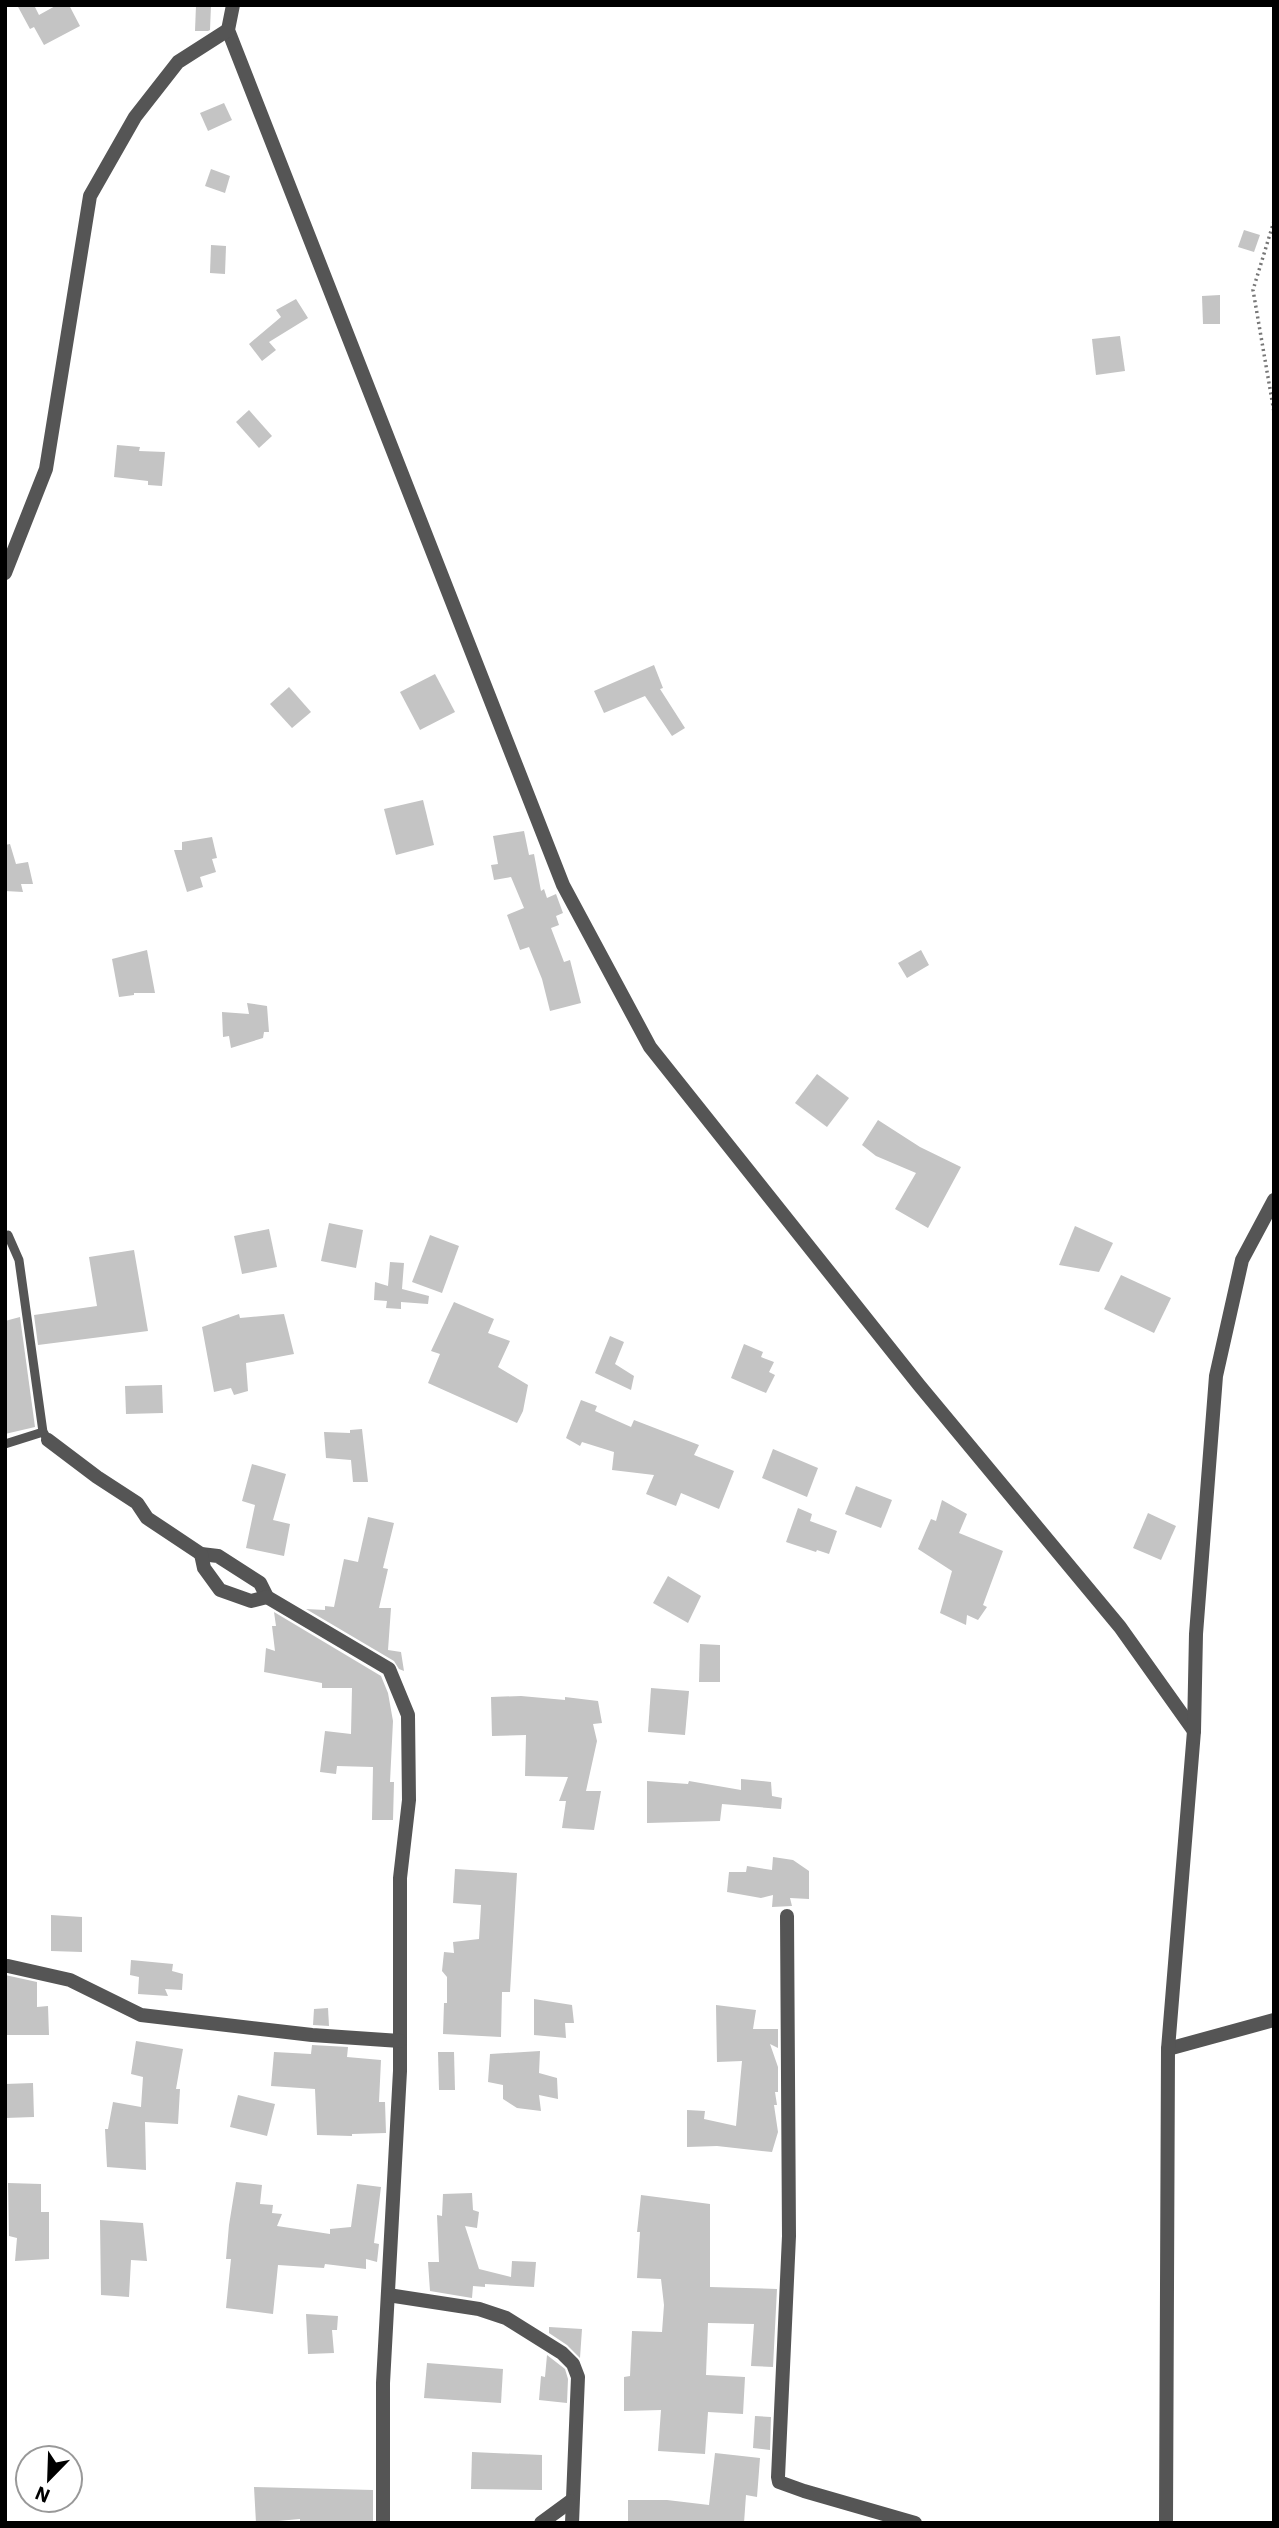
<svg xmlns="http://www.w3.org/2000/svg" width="1279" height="2528" font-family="'IBM Plex Sans',sans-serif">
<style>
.building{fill:#c4c4c4}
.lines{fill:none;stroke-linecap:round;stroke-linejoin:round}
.path{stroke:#777;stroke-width:3.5;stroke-dasharray:2 3.5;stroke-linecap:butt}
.service{stroke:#555;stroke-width:9}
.minor{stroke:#555;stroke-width:14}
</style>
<rect width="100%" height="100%" fill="#fff"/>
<g class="building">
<polygon points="17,5 34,5 39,15 57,5 69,5 80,26 44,45 34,27 30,29"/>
<polygon points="196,5 211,5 210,30 208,31 195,31"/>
<polygon points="224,103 232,120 208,131 200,113"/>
<polygon points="211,169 230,176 225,193 205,186"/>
<polygon points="1244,230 1260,235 1254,252 1238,247"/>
<polygon points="211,245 226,246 225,274 210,273"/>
<polygon points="1220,295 1220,324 1203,324 1202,296"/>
<polygon points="296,299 308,318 269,342 276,350 262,361 249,344 281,317 276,310"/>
<polygon points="1120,336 1125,371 1096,375 1092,339"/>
<polygon points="249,410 272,436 259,448 236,422"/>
<polygon points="117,445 140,447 139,451 165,452 162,486 148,485 148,481 114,477"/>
<polygon points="654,665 663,688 660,689 685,728 672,736 645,696 604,713 594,691"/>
<polygon points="435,674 455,712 420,730 400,692"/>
<polygon points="289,687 311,712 292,728 270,704"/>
<polygon points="423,800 434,845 396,855 384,809"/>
<polygon points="524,831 529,855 534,854 541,891 544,889 547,898 556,894 563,913 556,916 559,925 551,928 564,962 570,960 581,1003 550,1011 542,979 529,947 520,950 507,915 524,908 511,877 494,880 491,865 498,864 493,836"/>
<polygon points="212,837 217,858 212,859 216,872 200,877 203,887 187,892 174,850 182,850 182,842"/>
<polygon points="10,844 16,864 28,862 33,884 21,884 23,892 5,891 5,845"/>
<polygon points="147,950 155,993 134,993 134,995 119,997 112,959"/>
<polygon points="921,950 929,965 907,978 898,963"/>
<polygon points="247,1003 267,1006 269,1032 264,1032 263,1038 231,1048 229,1036 223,1037 222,1012 249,1014"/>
<polygon points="817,1074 849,1098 827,1127 795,1103"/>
<polygon points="878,1120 920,1147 961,1167 928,1228 895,1209 916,1173 876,1156 862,1145"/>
<polygon points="329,1223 363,1230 356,1268 321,1261"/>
<polygon points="1075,1226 1113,1243 1099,1272 1059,1265"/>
<polygon points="269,1229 277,1267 242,1274 234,1236"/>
<polygon points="430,1235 459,1246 442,1293 412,1282"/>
<polygon points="134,1250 148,1331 38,1345 34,1315 97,1306 89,1257"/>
<polygon points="390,1262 404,1263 402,1289 429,1296 428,1304 401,1302 401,1309 386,1308 387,1301 374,1300 375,1282 388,1286"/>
<polygon points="1121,1275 1171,1298 1154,1333 1104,1309"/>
<polygon points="454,1302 494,1319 488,1333 510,1341 498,1367 528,1385 523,1411 517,1423 428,1383 440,1354 431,1351"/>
<polygon points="239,1314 240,1318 284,1314 294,1354 246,1363 248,1391 234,1395 231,1388 214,1392 202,1327"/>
<polygon points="20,1317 35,1427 5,1434 5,1321"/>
<polygon points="610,1336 624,1342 615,1364 634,1376 631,1390 595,1373"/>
<polygon points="744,1344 763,1352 761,1357 774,1362 769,1372 775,1375 766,1393 731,1378"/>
<polygon points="162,1385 163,1413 126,1414 125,1386"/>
<polygon points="581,1400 597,1406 595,1411 631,1427 634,1420 699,1445 694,1455 734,1471 719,1509 681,1493 676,1506 646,1494 654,1475 612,1470 614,1452 582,1442 580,1446 566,1438"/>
<polygon points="362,1429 368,1482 353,1482 351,1460 326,1458 324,1432 350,1433 350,1430"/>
<polygon points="773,1449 818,1468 807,1497 762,1478"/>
<polygon points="252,1464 286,1474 273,1520 290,1524 284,1556 246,1548 255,1505 242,1501"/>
<polygon points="856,1486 892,1500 881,1528 845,1514"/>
<polygon points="942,1500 967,1514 959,1533 1003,1551 983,1605 987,1607 978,1620 967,1615 966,1625 940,1613 952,1571 918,1549 931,1519 936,1521"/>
<polygon points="798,1508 812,1514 810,1521 837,1531 829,1554 817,1550 816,1552 786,1542"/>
<polygon points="1148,1513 1176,1526 1161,1560 1133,1548"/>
<polygon points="368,1517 394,1523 383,1568 388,1569 379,1608 391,1608 388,1650 401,1652 404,1671 399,1669 394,1661 306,1609 325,1610 325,1606 334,1607 344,1559 358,1562"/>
<polygon points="668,1576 701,1596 688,1623 653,1603"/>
<polygon points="274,1612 381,1676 388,1693 393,1721 390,1782 394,1782 393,1820 372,1820 373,1767 337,1766 336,1774 320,1772 325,1731 351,1734 352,1688 322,1688 322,1683 264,1672 266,1648 275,1651 272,1626 276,1626"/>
<polygon points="700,1644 720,1645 720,1682 699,1682"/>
<polygon points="651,1688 689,1691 685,1735 648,1732"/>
<polygon points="521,1696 565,1700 565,1697 598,1701 602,1723 593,1724 597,1741 586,1791 601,1791 594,1830 562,1828 566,1801 559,1801 568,1777 525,1776 526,1735 492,1736 491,1697"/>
<polygon points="741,1779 771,1782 772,1796 782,1798 781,1809 722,1804 720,1821 647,1823 647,1781 688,1784 689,1781 741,1790"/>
<polygon points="773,1857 793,1860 809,1871 809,1899 790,1898 792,1906 772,1907 773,1895 761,1898 727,1892 729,1872 746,1872 747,1866 772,1870"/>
<polygon points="455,1869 517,1873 510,1992 502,1992 501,2037 443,2034 444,2003 447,2003 447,1977 442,1971 444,1952 454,1953 453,1942 479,1939 481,1905 453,1903"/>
<polygon points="51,1915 82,1917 82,1952 51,1951"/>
<polygon points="131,1960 173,1964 172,1971 183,1974 182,1990 165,1989 168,1996 138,1994 139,1977 130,1975"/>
<polygon points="5,1975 37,1982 37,2007 48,2006 49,2035 7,2035"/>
<polygon points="534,1999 572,2005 574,2023 565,2023 566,2038 534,2035"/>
<polygon points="716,2005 756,2010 753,2029 778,2029 778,2048 770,2044 778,2067 778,2092 775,2092 777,2105 774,2105 778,2132 772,2152 717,2146 687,2147 687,2110 705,2111 704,2119 736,2126 742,2061 717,2062"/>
<polygon points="328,2008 329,2026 313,2025 314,2009"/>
<polygon points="136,2041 183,2049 176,2089 180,2089 178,2124 145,2122 146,2170 107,2167 105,2129 108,2129 113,2102 141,2107 143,2077 131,2074"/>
<polygon points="312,2045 348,2047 347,2057 381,2060 379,2102 385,2102 386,2133 352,2134 352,2136 317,2135 315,2089 271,2086 274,2052 311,2054"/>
<polygon points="540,2051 539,2073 557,2078 558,2099 539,2095 541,2111 517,2108 503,2099 503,2085 488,2082 490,2054"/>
<polygon points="438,2052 454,2052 455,2090 439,2090"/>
<polygon points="33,2083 34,2117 5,2118 5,2084"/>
<polygon points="238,2095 275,2104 267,2136 230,2127"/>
<polygon points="236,2182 262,2185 260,2204 273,2205 272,2213 282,2214 277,2226 330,2234 330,2229 351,2227 357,2184 381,2187 374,2243 379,2244 377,2262 366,2259 366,2269 325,2264 324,2268 278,2265 273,2314 226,2308 231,2259 226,2259 229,2225"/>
<polygon points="8,2183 41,2184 41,2212 49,2212 49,2259 15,2261 17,2238 9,2236"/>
<polygon points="472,2193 473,2210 479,2212 477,2228 465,2226 479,2269 511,2277 512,2261 536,2262 534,2287 485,2284 485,2287 473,2286 472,2298 430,2291 428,2262 439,2262 437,2215 442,2216 443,2194"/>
<polygon points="641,2195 710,2204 710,2287 777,2289 773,2367 751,2366 754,2324 708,2323 706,2375 745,2377 743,2414 708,2412 705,2454 658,2451 661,2410 624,2411 624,2377 630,2376 632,2331 662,2332 664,2305 661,2279 637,2278 640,2232 637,2232"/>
<polygon points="100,2220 143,2223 147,2261 131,2260 129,2297 101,2295"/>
<polygon points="306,2314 338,2316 337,2330 332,2330 334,2353 308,2354"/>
<polygon points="549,2327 582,2329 580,2358 567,2345 549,2333"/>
<polygon points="547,2355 565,2369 568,2379 567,2403 539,2400 541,2376 545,2377"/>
<polygon points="427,2363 503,2369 501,2403 424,2398"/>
<polygon points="755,2416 771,2417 770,2450 753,2448"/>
<polygon points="472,2452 542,2455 542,2490 471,2489"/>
<polygon points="715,2453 760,2458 757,2497 746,2495 744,2523 628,2523 628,2500 667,2500 709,2505"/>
<polygon points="254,2487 373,2490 373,2523 300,2523 300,2519 256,2523"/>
</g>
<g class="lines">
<polyline class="path" points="1274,221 1253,290 1274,412"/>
<g class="service">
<polyline points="5,1236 8,1235 19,1260 43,1432 48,1440"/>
<polyline points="5,1444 43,1432"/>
</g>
<g class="minor">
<polyline points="233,5 228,30 563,885 650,1047 919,1385 1120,1627 1194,1731"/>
<polyline points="5,573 46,469 90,196 135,117 178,62 228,30"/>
<polyline points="48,1440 97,1477 137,1503 147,1518 201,1554 218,1556 260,1583 267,1597 389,1669 408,1715 409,1800 400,1878 400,2071 383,2383 383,2523"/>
<polyline points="201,1554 204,1568 220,1590 251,1601 267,1597"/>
<polyline points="787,1916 789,2236 778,2477 779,2482 804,2491 915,2523"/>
<polyline points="8,1966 70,1980 141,2015 312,2035 400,2041"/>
<polyline points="1168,2049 1274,2020"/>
<polyline points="388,2295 479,2309 506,2318 562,2353 573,2364 578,2377 572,2523"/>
<polyline points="541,2523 571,2501"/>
<polyline points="1166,2523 1168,2049 1194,1731 1196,1634 1216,1376 1242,1260 1274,1200"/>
</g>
</g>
<rect width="1279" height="2528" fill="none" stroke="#000000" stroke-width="14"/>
<g transform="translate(49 2479) rotate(203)"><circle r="33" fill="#ffffff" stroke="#999999" stroke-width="2"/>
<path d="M0-5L12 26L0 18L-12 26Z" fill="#000000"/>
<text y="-10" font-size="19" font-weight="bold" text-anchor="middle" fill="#000000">N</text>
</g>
</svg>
